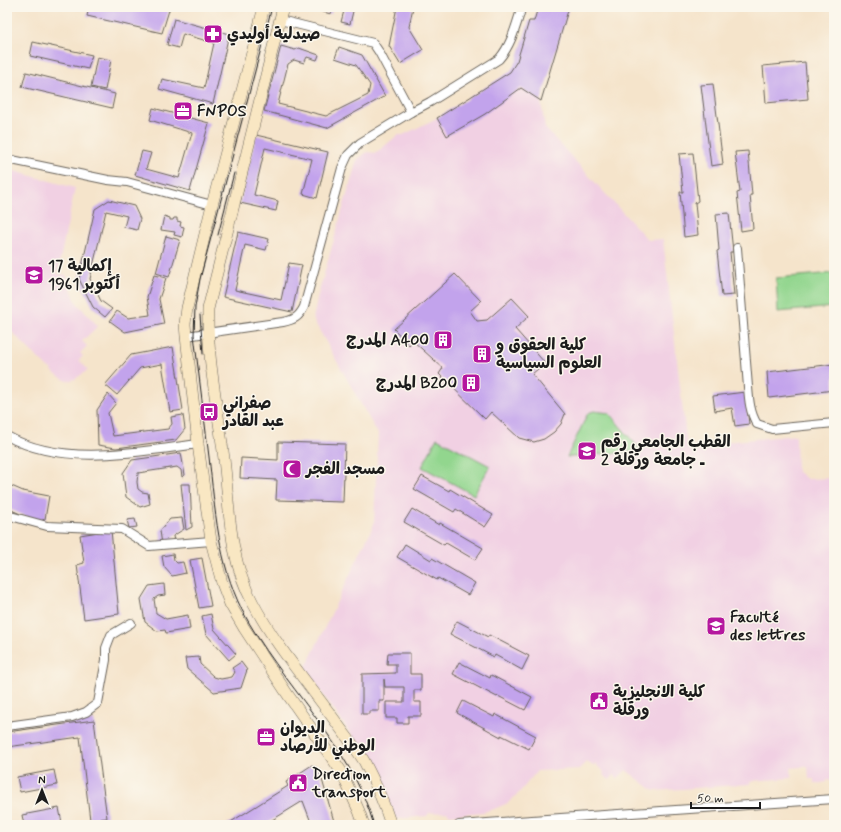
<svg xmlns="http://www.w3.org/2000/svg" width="841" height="832" font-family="Mynerve,'Playpen Sans Arabic',sans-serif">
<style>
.built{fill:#f1d0e3}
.green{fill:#92d68e;stroke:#577955}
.building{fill:#c2a3ec}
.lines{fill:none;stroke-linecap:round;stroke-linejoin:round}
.street-casing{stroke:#686259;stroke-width:10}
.secondary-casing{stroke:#686259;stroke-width:12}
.street{stroke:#fff;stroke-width:8}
.secondary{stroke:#f9e7c3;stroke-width:11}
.tram{stroke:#1c1c1c;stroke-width:1}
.labels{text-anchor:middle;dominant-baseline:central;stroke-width:3;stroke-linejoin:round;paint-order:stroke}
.poi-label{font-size:16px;font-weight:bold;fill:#1c1c1c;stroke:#fbf7ec;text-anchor:start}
</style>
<rect width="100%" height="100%" fill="#fbf7ec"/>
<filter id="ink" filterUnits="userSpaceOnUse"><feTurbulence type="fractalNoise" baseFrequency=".025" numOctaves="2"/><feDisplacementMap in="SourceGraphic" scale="8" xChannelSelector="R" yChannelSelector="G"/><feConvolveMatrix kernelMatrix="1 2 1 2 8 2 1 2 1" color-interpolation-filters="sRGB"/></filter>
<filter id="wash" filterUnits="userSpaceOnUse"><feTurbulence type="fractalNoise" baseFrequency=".012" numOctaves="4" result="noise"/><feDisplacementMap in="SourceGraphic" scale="16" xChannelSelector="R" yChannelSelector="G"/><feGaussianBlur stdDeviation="0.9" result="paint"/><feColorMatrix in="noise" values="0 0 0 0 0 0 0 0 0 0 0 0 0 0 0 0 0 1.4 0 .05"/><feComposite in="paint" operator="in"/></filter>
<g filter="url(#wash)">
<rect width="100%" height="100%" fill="#f5e4cb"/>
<g class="built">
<polygon points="521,88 541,101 545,128 648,240 663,239 687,446 796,435 797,471 807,479 834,478 834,779 827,780 827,782 815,784 814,779 809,779 808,766 791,768 792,778 750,781 750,784 654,791 626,770 618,778 614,775 610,780 603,775 604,772 595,764 593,766 587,761 579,769 537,771 519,793 508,803 494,809 483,812 450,815 447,812 429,813 427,816 395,819 383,790 368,758 305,669 374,524 378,434 313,319 318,295 357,160 367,152 376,153 398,135 403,135 437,118 448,136 485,114"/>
<polygon points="7,169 75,188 57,274 66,275 76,302 98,326 82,341 87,346 80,353 83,356 79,360 88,370 75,379 67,381 55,374 49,367 48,368 7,327"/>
</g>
<g class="green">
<polygon points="834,273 834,307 778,312 776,278"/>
<polygon points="594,411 609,413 641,451 567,457 588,413"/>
<polygon points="437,438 490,466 474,495 422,467"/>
</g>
<g id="blocks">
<g class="building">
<polygon points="89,7 170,7 162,33 87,16"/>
<polygon points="303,7 332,7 331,14"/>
<polygon points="345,7 354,7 350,24 341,22"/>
<polygon points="397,7 413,7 409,27 423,50 400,64 389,46"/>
<polygon points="538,7 569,7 541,101 521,88 485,114 447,136 437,118 510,72 517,61 529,21 534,21"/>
<polygon points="174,19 229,34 213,104 159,89 162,79 204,88 214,43 183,34 179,48 167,45"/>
<polygon points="33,42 92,55 88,69 30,56"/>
<polygon points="281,46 295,50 299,48 319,55 317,60 307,57 304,63 294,60 288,64 278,104 326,116 368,95 370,85 356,65 335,58 339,47 362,55 385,96 327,128 264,111"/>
<polygon points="97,57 111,60 105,90 91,87"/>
<polygon points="805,62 808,99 766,103 763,66"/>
<polygon points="26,72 115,94 112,108 22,87"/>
<polygon points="713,84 723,164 711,166 701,85"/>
<polygon points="153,108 209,123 190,191 135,175 142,151 151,153 146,169 179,178 192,133 150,120"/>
<polygon points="256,135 328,152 317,198 303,194 312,159 265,148 254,195 278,201 276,211 240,203"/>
<polygon points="748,151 752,195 750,195 753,229 741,231 737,193 740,192 735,152"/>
<polygon points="693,153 698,201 695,203 698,235 684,237 680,192 683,192 679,154"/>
<polygon points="109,200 134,206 140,219 137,230 124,227 127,216 106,211 90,279 101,301 112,309 105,317 93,307 79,279 95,209"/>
<polygon points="729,213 733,252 730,252 734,295 722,296 717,251 719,250 716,214"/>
<polygon points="164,216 170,218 170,220 173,220 174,218 177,218 177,221 181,222 180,226 184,227 182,237 174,235 175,232 161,230"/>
<polygon points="238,232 269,239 266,250 245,245 235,290 281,300 289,263 302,265 292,312 223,297"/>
<polygon points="166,236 180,240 169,277 156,273"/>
<polygon points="455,274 481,301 470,311 477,321 487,320 512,298 529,316 515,329 545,363 532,374 565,414 561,424 554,432 544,439 534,442 519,438 491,412 485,419 439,374 443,368 413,341 409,345 394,329"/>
<polygon points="154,275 166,278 159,299 164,324 125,332 110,321 117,311 128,318 150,315 147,297"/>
<polygon points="173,347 183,410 170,412 162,364 140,368 117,395 105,385 131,355"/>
<polygon points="834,364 834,390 769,398 767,372"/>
<polygon points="745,392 749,424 735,426 732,408 715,411 713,396"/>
<polygon points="108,394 116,403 108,413 113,436 168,429 172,424 171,417 183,415 185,429 176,440 116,448 98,445 97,410"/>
<polygon points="278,442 345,444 343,502 276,500 277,480 240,478 241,458 278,460"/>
<polygon points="181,453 185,475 182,477 181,470 177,467 138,473 137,482 138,489 142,492 148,493 150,504 140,507 126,497 123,473 132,460"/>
<polygon points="422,476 449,491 450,489 493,515 485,527 456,509 454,512 414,489"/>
<polygon points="7,484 23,491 49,496 45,519 38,522 7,508"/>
<polygon points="181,484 190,484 192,527 186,530"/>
<polygon points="412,509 439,525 440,523 483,548 475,560 446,543 444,545 404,522"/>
<polygon points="182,518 184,529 173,536 174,542 162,544 160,531 170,519"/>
<polygon points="135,519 137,527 129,528 127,520"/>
<polygon points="111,530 119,614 84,619 77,565 84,563 80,535"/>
<polygon points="405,544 431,560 432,558 475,583 468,595 438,578 437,580 397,557"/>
<polygon points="173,554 174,560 177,563 183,562 186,573 172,576 164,567 162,556"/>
<polygon points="202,558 211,606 199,608 190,560"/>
<polygon points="164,584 165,595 158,596 154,599 156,613 166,619 188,615 190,629 166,633 165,630 157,631 145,622 141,599 149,586"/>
<polygon points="211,614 214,629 236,654 229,660 206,634 202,616"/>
<polygon points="457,621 488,637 489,635 529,656 522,670 495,655 494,657 450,634"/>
<polygon points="388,653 410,653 410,674 421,674 421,690 414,690 414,702 421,702 421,716 408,716 408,723 397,723 397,718 386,718 386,702 404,702 404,687 385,687 384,679 384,701 379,701 379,711 369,711 369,714 362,714 362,674 396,673 396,664 387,664"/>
<polygon points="199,657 200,664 214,677 221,679 232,677 235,672 232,668 241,662 247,670 241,688 214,692 187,669 185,658"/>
<polygon points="459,662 490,678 491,675 532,697 525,710 498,696 497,697 453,674"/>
<polygon points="463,701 494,717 495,714 536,736 529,749 501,735 501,737 457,713"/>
<polygon points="94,720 107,818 90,820 80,737 7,747 7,732"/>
<polygon points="312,765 319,769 335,825 312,825 303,801 264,825 226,825 288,786 286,782"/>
<polygon points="54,770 57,785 20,792 17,777"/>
<polygon points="59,808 62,823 50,825 24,825 22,815"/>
</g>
</g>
</g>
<g filter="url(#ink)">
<use href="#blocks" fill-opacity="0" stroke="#686259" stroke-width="1"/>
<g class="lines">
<g class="street-casing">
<g id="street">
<polyline points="280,20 373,43 379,52 411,112"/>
<polyline points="7,159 108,180 127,182 212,205"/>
<path d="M737,248L748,387C749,400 750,413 757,424L772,429L834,423"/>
<path d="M186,336L283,322C294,320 299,317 304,307L342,168L348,155L360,143L411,112L430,102L499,59C512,44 516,25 522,7"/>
<path d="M7,436C62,467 138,452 198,444"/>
<polyline points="7,515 47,526 122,529 149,546 211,541"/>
<polyline points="7,726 72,717 86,712 98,703 106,660 106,648 111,635 131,623"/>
<polyline points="459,825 834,799"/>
</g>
</g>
<g class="secondary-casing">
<g id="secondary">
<polyline points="264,7 212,205 187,308 185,324 186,336 198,444 211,541 222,583 230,604 244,628 288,695 341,771 359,811 364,825"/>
<path d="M283,7L208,309C207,359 218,409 224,459C230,509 228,557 253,603C275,645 308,683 336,722C345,735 356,748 364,761C375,782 384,803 391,825"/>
</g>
</g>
<use href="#street" class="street"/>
<use href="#secondary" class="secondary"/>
<g class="tram">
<path d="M272,7L200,279L195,307L194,335C199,376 204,416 209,457C215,509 218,562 242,610C281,685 350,742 374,825"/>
<polyline points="218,235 234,173"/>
<polyline points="200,315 203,354"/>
</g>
</g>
</g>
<defs>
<g id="pharmacy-square" transform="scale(1)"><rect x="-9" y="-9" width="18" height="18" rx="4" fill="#b5179e" stroke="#fbf7ec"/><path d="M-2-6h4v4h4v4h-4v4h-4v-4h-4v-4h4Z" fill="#fff"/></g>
<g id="office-square" transform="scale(1)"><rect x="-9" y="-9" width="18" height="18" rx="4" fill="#b5179e" stroke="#fbf7ec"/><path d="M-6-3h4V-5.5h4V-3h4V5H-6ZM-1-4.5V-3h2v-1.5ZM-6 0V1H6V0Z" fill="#fff"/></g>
<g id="school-square" transform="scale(1)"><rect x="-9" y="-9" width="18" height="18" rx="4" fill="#b5179e" stroke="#fbf7ec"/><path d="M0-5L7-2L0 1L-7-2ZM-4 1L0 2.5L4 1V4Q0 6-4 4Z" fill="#fff"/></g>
<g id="building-square" transform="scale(1)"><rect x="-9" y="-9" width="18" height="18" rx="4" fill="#b5179e" stroke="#fbf7ec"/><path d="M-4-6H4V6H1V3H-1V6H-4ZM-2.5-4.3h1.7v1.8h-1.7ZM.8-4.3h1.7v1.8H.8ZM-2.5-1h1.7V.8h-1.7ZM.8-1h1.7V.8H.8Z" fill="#fff"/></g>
<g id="bus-square" transform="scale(1)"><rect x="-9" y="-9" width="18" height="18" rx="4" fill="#b5179e" stroke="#fbf7ec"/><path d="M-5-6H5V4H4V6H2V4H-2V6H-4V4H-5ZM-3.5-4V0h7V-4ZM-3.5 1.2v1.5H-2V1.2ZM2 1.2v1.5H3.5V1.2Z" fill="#fff"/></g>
<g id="university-square" transform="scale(1)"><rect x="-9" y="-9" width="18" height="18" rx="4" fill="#b5179e" stroke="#fbf7ec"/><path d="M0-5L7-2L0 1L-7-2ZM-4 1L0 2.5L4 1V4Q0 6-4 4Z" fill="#fff"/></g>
<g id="mosque-square" transform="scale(1)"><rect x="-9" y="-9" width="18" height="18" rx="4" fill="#b5179e" stroke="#fbf7ec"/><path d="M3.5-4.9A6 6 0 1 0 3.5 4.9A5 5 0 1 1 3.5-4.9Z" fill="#fff"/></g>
<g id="civic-square" transform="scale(1)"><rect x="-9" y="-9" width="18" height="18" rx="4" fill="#b5179e" stroke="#fbf7ec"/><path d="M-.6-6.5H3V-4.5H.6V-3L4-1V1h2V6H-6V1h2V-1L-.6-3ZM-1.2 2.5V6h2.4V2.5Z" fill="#fff"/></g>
</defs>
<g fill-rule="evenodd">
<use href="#pharmacy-square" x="213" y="34"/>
<use href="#office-square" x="183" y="111"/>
<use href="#school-square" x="34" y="275"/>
<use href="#building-square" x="443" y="340"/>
<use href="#building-square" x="482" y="354"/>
<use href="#building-square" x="471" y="383"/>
<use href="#bus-square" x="209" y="412"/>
<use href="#university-square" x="587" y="451"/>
<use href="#mosque-square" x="292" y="469"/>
<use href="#university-square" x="716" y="626"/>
<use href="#civic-square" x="599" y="701"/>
<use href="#office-square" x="266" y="737"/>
<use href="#civic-square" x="298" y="783"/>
</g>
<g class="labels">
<g class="poi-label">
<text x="227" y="34">صيدلية أوليدي</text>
<text x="197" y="111">FNPOS</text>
<text x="48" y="266">إكمالية 17<tspan x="48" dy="18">أكتوبر 1961</tspan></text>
<text x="429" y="340" text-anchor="end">المدرج A400</text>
<text x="496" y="345">كلية الحقوق و<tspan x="496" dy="18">العلوم السياسية</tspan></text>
<text x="457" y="383" text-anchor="end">المدرج B200</text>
<text x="223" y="403">صفراني<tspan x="223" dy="18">عبد القادر</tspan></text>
<text x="601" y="442">القطب الجامعي رقم<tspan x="601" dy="18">2 ـ جامعة ورقلة</tspan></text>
<text x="306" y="469">مسجد الفجر</text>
<text x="730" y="617">Faculté<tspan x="730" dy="18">des lettres</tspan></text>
<text x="613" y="692">كلية الانجليزية<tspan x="613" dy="18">ورقلة</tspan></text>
<text x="280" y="728">الديوان<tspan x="280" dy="18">الوطني للأرصاد</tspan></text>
<text x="312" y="774">Direction<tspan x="312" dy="18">transport</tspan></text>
</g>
</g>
<rect width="841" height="832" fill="none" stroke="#fbf7ec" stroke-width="24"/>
<g transform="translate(42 790)" stroke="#fbf7ec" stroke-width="3" paint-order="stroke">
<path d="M0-3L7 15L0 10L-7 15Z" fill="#1c1c1c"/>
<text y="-6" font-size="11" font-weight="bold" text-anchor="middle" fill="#1c1c1c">N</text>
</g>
<path d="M691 802v6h69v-6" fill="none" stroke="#1c1c1c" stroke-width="2"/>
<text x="697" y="802" font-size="12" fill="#1c1c1c" stroke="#fbf7ec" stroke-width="3" paint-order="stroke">50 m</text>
</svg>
